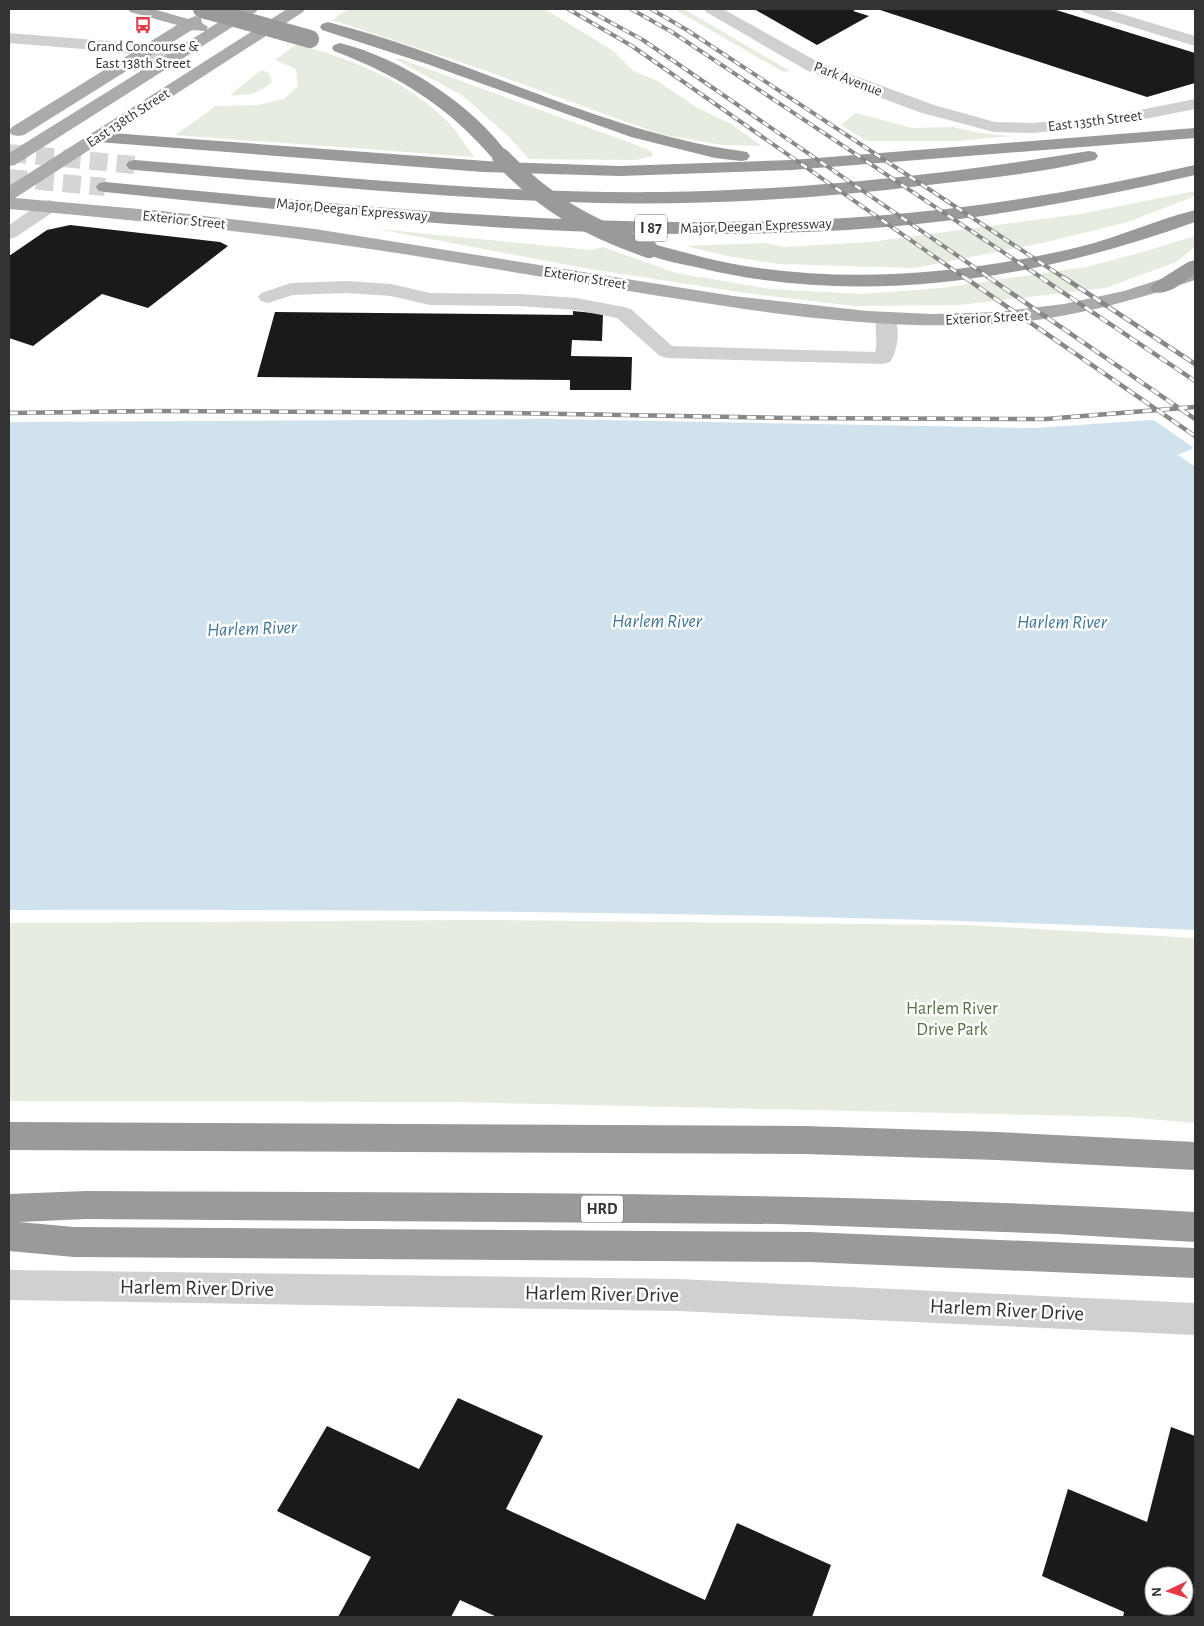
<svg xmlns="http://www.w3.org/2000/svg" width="1204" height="1626" font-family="'Alegreya Sans',sans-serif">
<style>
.green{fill:#e6ecdf}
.water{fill:#cfe2ee}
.pier{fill:#fff}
.building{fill:#1a1a1a;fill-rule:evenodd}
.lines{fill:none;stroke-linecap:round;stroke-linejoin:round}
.highway-tunnel{stroke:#d6d6d6;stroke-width:18;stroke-dasharray:18 9;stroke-linecap:butt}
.minor{fill:#d0d0d0;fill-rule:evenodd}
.major{fill:#ababab;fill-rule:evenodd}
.highway{fill:#9a9a9a;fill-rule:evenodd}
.rail-far1-casing{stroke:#888;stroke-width:4}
.rail-casing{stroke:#888;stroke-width:4.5}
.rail-far1{stroke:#fff;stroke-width:2.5;stroke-dasharray:7;stroke-linecap:butt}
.rail{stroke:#fff;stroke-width:3;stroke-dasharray:9;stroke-linecap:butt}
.highway-bridge{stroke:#9a9a9a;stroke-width:18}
.labels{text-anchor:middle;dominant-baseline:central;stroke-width:5;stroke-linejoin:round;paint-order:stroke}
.far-poi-label{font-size:15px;fill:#333;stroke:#fff}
.far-street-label{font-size:15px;fill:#333;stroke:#fff}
.shield{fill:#fff;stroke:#707070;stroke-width:1}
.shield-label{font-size:16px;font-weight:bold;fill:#333}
.park-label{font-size:18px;fill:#56703f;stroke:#fff}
.water-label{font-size:19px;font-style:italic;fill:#3f7597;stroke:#fff}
.near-street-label{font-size:21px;fill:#333;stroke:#fff}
</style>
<rect width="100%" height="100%" fill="#fff"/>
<g class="green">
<polygon points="348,9 545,9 612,50 633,71 656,80 696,107 731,124 762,146 722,145 660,134 472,66 332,20"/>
<polygon points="674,9 684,9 790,71 783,72"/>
<path d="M297,44C353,60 407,80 449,123C458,133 466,146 474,157L175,135L216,106L258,105L284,99L298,86L296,69L275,60Z"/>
<polygon points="398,58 631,143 651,151 653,156 635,160 529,159 508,136 463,96 397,60"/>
<path d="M261,70L269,73L272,81C261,94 246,96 230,95Z"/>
<polygon points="856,113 912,128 953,127 979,133 1011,136 959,141 867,141 841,125"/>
<polygon points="1195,191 1195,196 1128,222 1047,242 915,268 779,264 727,256 685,246 765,243 783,247 870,242 1080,214"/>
<polygon points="377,229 591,250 603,247 676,273 771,289 861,294 941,288 1086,267 1143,252 1195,236 1195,247 1176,262 1106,288 959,305 854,306 745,293 584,268"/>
<polygon points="478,920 967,925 1195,938 1195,1123 1126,1117 450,1102 9,1101 9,923"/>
</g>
<path class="water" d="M1195,417V930C800,912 404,909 9,910V422L548,419L1035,428Z"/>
<polygon class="pier" points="1195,414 1195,466 1194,466 1178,455 1194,448 1151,418"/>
<g class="building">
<polygon points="754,9 857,9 853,11 869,16 817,45"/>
<polygon points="877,9 1053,9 1195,53 1195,83 1147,97"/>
<polygon points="70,225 220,242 228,246 148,308 102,294 33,346 9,338 9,256 47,230"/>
<polygon points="573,311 603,314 602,341 572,340 571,356 632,357 631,390 570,390 570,380 257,377 275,312 573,315"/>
<polygon points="458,1398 543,1436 506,1509 705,1600 737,1523 831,1565 812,1617 497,1617 460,1600 451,1617 338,1617 371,1557 277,1511 327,1426 419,1469"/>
<path d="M1171,1427L1195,1436V1617H1123L1124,1612L1042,1576L1068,1489L1147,1522ZM1154,1576H1184V1606H1154Z"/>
</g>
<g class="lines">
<g class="highway-tunnel">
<polyline points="9,153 135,165"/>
<polyline points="9,178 105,187"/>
</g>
<g class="minor">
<polygon points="704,9 723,9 820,63 934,105 995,122 1032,123 1110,116 1195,99 1195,109 1110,126 1032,133 994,132 922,113 808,71 706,12"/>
<polygon points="1081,9 1105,9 1195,36 1195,46 1083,12"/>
<polygon points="9,33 120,42 176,55 178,58 176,61 170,63 120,52 9,43"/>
<polygon points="49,200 56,202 58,206 56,210 16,237 9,239 9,225 42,202"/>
<path d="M346,281L391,284L430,293L520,294L576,298L624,307L631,309L672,346L875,352C879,340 872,325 879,315L886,313L893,315C901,327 898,351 890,362L883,364L667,358L660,356L617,318L576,310L520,306L430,305L391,296L346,293L293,295L268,303L261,301L258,297L261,293L291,283Z"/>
<polygon points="9,1270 678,1279 1195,1303 1195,1335 678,1311 9,1300"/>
</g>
<g class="major">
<polygon points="128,9 153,9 188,19 195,16 201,18 202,23 208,27 206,30 240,9 258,9 256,12 15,165 9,166 9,153 205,31 192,30 24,135 18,136 12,135 9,131 12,127 177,25 130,12"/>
<path d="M287,9H305L303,12L15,198L162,211L315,229L733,296L867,311L932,314L998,312L1064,304L1124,291L1195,268V280C1130,302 1064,320 996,324C887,330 779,315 672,298C586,284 501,270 416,256C281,234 145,221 9,209V186Z"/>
</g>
<g class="highway">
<path d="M328,22C467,57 600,132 741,151L747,152L750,156L747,160L741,161L715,158L631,137L427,64L322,30L320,27L322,24Z"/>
<path d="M340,43C401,58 474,105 510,157L507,161L502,162L620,166L792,160L1195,128V138L792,170L620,176L483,172L98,142L92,141L89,137L92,133L98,132L500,162L495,161C449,107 400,76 334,51L332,48L334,45Z"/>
<path d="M1089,151L1095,152L1098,156L1095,160C1041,173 983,179 928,185C819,199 709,205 599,203C444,199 289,183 135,170L129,169L126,165L129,161L135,160C311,174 487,194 663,192C806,190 948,174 1089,151Z"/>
<path d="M1195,165V175C1089,200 983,219 875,228C617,247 361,218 105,192L99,191L96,187L99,183L105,182C361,206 617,235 874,216C983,208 1089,189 1195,165Z"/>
<path d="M1195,210V222C1036,279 866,308 700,268C687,265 646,258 639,249L642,245L649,243C681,251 712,261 745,266C857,284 970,273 1079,247C1119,237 1156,220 1195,210Z"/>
<path d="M1195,260V274C1183,282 1169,296 1153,292L1150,288L1153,284L1188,262Z"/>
<polygon points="9,1122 804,1126 997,1132 1195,1142 1195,1170 997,1160 804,1154 9,1150"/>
<path d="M86,1191C456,1193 826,1191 1195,1212V1242L1057,1234L780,1224L86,1219L19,1222L74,1227L809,1232L1195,1248V1278L809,1262L74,1257L9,1251V1194Z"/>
</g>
<g class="rail-far1-casing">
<g id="rail-far1">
<polyline points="568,9 632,46 965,278"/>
<polyline points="586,9 643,40 990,278"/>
<polyline points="631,9 672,32 1042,278"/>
<polyline points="651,9 687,30 1064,278"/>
</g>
</g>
<g class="rail-casing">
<g id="rail">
<polyline points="964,277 1195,436"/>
<polyline points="988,277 1195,419"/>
<polyline points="1040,277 1195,381"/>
<polyline points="1063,277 1195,364"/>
<polyline points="9,413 155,411 509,413 789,418 1046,419 1195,407"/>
</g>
</g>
<use href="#rail-far1" class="rail-far1"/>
<use href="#rail" class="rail"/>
<g class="highway-bridge">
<polyline points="202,9 310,39"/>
<path d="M501,157C547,205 587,227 649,249"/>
</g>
</g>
<defs>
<g id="bus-bare" transform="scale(1.35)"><path d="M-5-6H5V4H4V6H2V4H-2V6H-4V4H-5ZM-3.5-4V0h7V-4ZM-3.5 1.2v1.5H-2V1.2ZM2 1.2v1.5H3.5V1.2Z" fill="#e63946" stroke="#fff" stroke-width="2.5" paint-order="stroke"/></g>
</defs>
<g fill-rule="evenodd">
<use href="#bus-bare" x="143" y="25"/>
</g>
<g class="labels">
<g class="far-poi-label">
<text x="143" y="46">Grand Concourse &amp;<tspan x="143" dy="17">East 138th Street</tspan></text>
</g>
<g class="far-street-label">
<text transform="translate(848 79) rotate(21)">Park Avenue</text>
<text transform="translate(128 118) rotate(-33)">East 138th Street</text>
<text transform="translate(1095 121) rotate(-7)">East 135th Street</text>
<text transform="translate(352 210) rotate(5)">Major Deegan Expressway</text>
<text transform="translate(184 220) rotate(6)">Exterior Street</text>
<text transform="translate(756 226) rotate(-2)">Major Deegan Expressway</text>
<text transform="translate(585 278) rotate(9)">Exterior Street</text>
<text transform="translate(987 318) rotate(-3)">Exterior Street</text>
</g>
<g class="shield">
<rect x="635" y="214.5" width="32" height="27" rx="4"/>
<rect x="581" y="1195.5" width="42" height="27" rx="4"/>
</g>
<g class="shield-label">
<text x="651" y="228">I 87</text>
<text x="602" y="1209">HRD</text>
</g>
<g class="park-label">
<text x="952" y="1009">Harlem River<tspan x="952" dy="21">Drive Park</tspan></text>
</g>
<g class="water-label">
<text x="657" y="621">Harlem River</text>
<text x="1062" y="622">Harlem River</text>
<text transform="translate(252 629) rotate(-2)">Harlem River</text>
</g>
<g class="near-street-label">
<text transform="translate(197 1288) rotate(1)">Harlem River Drive</text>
<text transform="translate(602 1294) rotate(1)">Harlem River Drive</text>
<text transform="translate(1007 1310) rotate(3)">Harlem River Drive</text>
</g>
</g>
<rect width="1204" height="1626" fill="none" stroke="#333333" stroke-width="20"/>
<g transform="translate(1169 1591) rotate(266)"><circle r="24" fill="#ffffff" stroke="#adadad"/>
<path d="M0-4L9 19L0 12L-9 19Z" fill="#e63946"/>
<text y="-8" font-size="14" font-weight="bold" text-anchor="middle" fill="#333333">N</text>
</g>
</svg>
